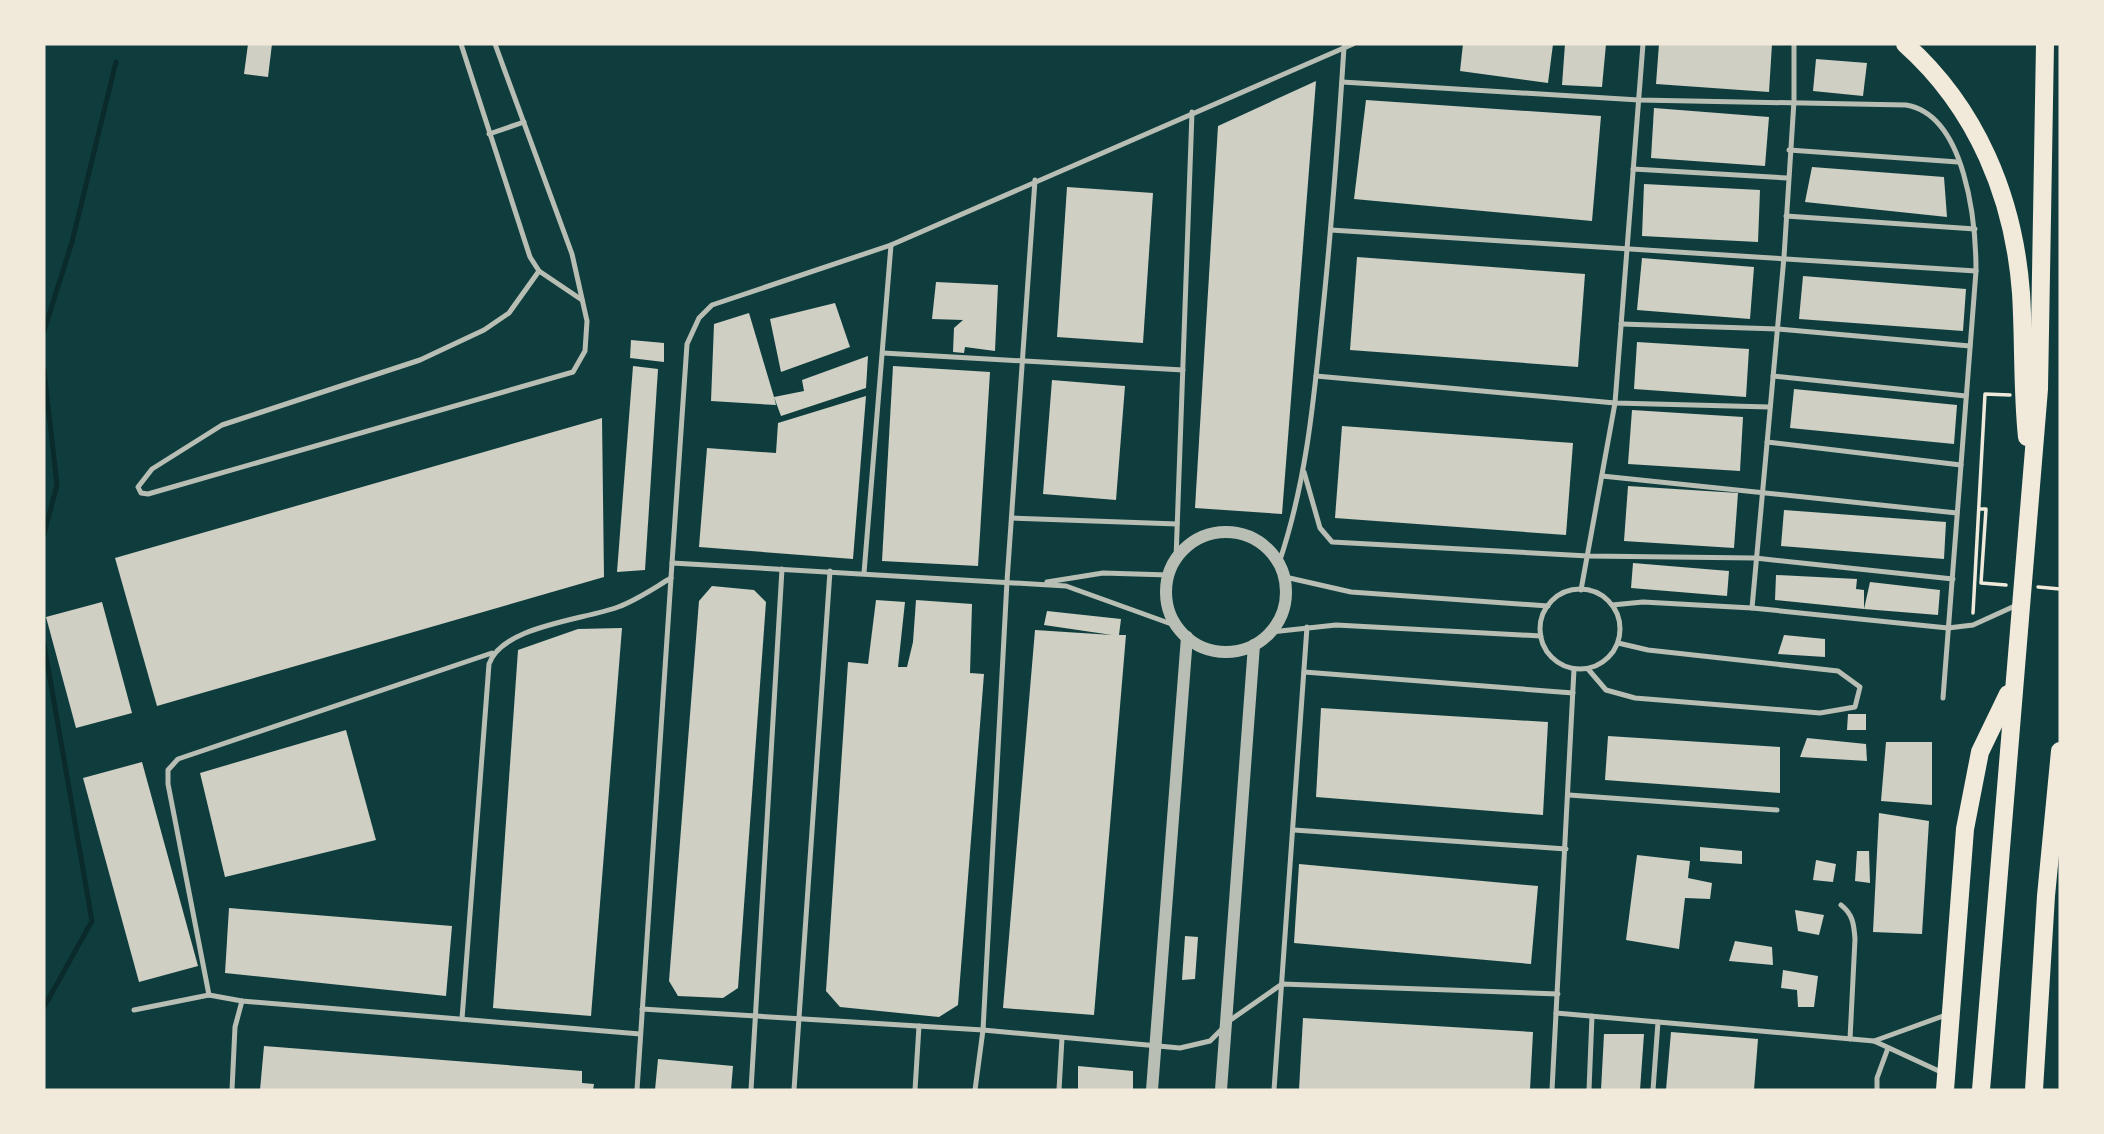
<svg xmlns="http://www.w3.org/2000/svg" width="2104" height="1134" font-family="Lato,sans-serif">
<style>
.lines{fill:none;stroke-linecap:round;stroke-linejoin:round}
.stream{stroke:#0a2a2b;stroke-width:5}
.building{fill:#cfcfc3}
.path{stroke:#f1e9da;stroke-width:3.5}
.service{stroke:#b8beb3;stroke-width:5}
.tertiary{stroke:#b8beb3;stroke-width:12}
.trunk{stroke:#f1e9da;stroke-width:18}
</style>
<rect width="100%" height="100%" fill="#0f3d3e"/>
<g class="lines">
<g class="stream">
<polyline points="44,331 72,242 116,62"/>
<polyline points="44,370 57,485 44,534"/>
<polyline points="44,644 92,921 44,1007"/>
</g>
</g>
<g class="building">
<polygon points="248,44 272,44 268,77 244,74"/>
<polygon points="1463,44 1553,44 1548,83 1460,71"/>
<polygon points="1565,44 1606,44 1602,87 1562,85"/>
<polygon points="1659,44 1772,44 1769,92 1656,84"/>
<polygon points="1816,59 1867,63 1863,96 1813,91"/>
<polygon points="1316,81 1282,514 1195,508 1218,126"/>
<polygon points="1366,100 1601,116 1592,221 1354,199"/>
<polygon points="1654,108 1769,117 1765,166 1651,158"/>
<polygon points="1812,167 1944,177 1947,217 1805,202"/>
<polygon points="1644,184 1760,190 1758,242 1642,236"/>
<polygon points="1067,187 1153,193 1143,343 1057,337"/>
<polygon points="1357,257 1585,274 1578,367 1350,350"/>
<polygon points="1642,258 1754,267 1750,319 1637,310"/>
<polygon points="1803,276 1966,289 1963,331 1799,319"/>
<polygon points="936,282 998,285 995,351 965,347 964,353 953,352 954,328 963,320 932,319"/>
<polygon points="835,303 850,347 781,372 770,319"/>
<polygon points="749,313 774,397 804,391 802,380 868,356 866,388 781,416 774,397 776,405 711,401 714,324"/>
<polygon points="631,340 664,343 664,362 630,358"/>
<polygon points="1637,342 1749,349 1746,397 1634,389"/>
<polygon points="633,366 658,369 645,570 617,572"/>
<polygon points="893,366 990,372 978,566 882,561"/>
<polygon points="1052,380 1125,386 1116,500 1043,494"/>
<polygon points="1794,389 1957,405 1954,444 1790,428"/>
<polygon points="866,396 853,559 699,547 707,448 776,453 778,423"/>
<polygon points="1632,410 1743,417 1740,471 1628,464"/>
<polygon points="602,418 604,577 157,706 115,558"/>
<polygon points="1342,426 1573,443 1566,535 1335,518"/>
<polygon points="1628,486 1738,493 1734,548 1624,541"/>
<polygon points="1784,510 1946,522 1944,559 1781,546"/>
<polygon points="1633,563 1729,571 1727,596 1631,588"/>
<polygon points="1776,575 1857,579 1856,589 1864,590 1864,609 1870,582 1940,590 1938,615 1864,609 1775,600"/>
<polygon points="712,586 754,590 766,602 738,988 723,998 678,996 669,981 699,601"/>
<polygon points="876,600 905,602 898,667 907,667 913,642 916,600 972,604 970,673 984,674 958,1005 939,1017 840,1007 826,991 848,662 868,664"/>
<polygon points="102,602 132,713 76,728 46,617"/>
<polygon points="1047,611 1121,619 1119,635 1126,635 1094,1015 1003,1008 1035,630 1112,635 1044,625"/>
<polygon points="622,628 591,1016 493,1008 518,650 578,629"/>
<polygon points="1784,635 1825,639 1825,657 1778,654"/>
<polygon points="1321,708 1548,722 1543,815 1316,797"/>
<polygon points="1848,714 1866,714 1866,730 1847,730"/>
<polygon points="346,730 376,840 225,877 200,773"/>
<polygon points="1608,736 1780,747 1780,793 1605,780"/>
<polygon points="1807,738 1866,744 1867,761 1800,757"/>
<polygon points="1886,742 1932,742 1932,805 1881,801"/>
<polygon points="142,762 198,966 139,982 83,778"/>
<polygon points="1879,813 1929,821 1922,934 1873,932"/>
<polygon points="1700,847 1742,851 1742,864 1700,861"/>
<polygon points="1857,851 1869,851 1870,883 1855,881"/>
<polygon points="1637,855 1690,861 1688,878 1712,883 1710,899 1685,898 1679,949 1626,940"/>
<polygon points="1816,860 1836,864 1833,882 1813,880"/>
<polygon points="1299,864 1538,886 1531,964 1294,943"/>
<polygon points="229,908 452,926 446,996 225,973"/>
<polygon points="1795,910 1824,915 1819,935 1798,931"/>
<polygon points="1185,936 1198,937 1195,979 1182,980"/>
<polygon points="1735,941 1772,947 1773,965 1729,961"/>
<polygon points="1783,970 1818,976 1814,1007 1798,1007 1797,990 1781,988"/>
<polygon points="1303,1018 1533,1032 1530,1090 1299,1090"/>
<polygon points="1671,1032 1758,1039 1754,1090 1666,1090"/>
<polygon points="1604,1034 1644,1034 1640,1090 1601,1090"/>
<polygon points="264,1046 582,1071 582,1083 594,1084 593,1090 260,1090"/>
<polygon points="658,1059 733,1066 731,1090 655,1090"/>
<polygon points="1078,1066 1133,1071 1133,1090 1078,1090"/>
</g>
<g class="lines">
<g class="path">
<polyline points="1979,509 1986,509 1981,583 2006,585"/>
<polyline points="2038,587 2060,589"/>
<polyline points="1973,613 1985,394 2010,395"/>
</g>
<g class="service">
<polyline points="461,44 530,257 539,271 582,300"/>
<polyline points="495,44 572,254 587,321 585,351 573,372 148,494 141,493 138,487 152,469 222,425 420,360 484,330 509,313 539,271"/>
<path d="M1342,82L1639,100L1906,105C1966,115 1976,223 1976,271L1943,698"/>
<polyline points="489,134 524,122"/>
<polyline points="1789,150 1958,162"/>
<polyline points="1633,169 1787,178"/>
<polyline points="1786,216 1975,229"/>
<polyline points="1331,230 1976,271"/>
<polyline points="1621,324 1778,329 1970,346"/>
<polyline points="883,353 1183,370"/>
<polyline points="1316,376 1615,403 1770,407"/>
<polyline points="1773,376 1966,396"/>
<polyline points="1767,442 1961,465"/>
<polyline points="1304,472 1320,528 1332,542 1588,556 1755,558 1953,579"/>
<polyline points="1602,476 1957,513"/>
<polyline points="1012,518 1177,524"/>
<polyline points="1176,559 1192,112"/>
<polyline points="672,563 687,344 699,318 712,305 891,245 1353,44"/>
<path d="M1279,563C1305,486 1313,409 1321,328C1331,235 1338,141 1344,47"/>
<polyline points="864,573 891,245"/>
<polyline points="1285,577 1351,592 1548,606"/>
<polyline points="1047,582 1103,573 1169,575"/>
<circle cx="1580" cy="629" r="40"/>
<polyline points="1581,590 1615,403 1643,44"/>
<polyline points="1612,605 1643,602 1752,608 1784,257 1794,101 1794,44"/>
<polyline points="1752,608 1948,628 1973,625 2017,605"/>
<polyline points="1271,632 1336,625 1541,636"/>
<polyline points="1588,669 1606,690 1635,698 1820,713 1855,707 1860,687 1838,671 1648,650 1618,643"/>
<polyline points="1304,672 1573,693"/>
<polyline points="1569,795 1777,810"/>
<polyline points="1294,830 1566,849"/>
<path d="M1841,905C1853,914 1854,925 1855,939L1850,1039"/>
<polyline points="209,995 168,784 168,770 178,759 492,653"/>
<polyline points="642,1009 983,1030 1180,1048 1210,1041 1223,1028"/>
<polyline points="134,1010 209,995 242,1001 640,1034"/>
<polyline points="1556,1013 1658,1022 1653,1090"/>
<path d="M462,1019L489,664C502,626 583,620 618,607C637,600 654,588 671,578"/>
<polyline points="1229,1021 1282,984 1558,994"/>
<polyline points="1658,1022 1874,1041 1946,1015"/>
<polyline points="1874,1041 1941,1072"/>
<polyline points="232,1090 235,1027 242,1001"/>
<polyline points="637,1090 672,563 1066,586 1177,626"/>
<polyline points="751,1090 782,569"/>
<polyline points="794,1090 830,571"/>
<polyline points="915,1090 919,1026"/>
<polyline points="975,1090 983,1030 1007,581 1035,180"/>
<polyline points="1059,1090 1062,1038"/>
<polyline points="1274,1090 1307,627"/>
<polyline points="1552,1090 1574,669"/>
<polyline points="1589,1090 1592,1016"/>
<polyline points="1877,1090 1877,1078 1888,1048"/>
</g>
<g class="tertiary">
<circle cx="1226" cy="592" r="60"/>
<polyline points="1152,1090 1187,637"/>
<polyline points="1221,1090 1254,645"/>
</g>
<g class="trunk">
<path d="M1905,44C1977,108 2014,198 2021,293C2024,341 2022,389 2027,437"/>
<polyline points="1945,1090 1965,829 1980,752 2008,694"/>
<polyline points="1981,1090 2039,389 2045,44"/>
<polyline points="2034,1090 2046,896 2060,751"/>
</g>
</g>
<rect width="2104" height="1134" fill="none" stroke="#f1e9da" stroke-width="91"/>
</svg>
